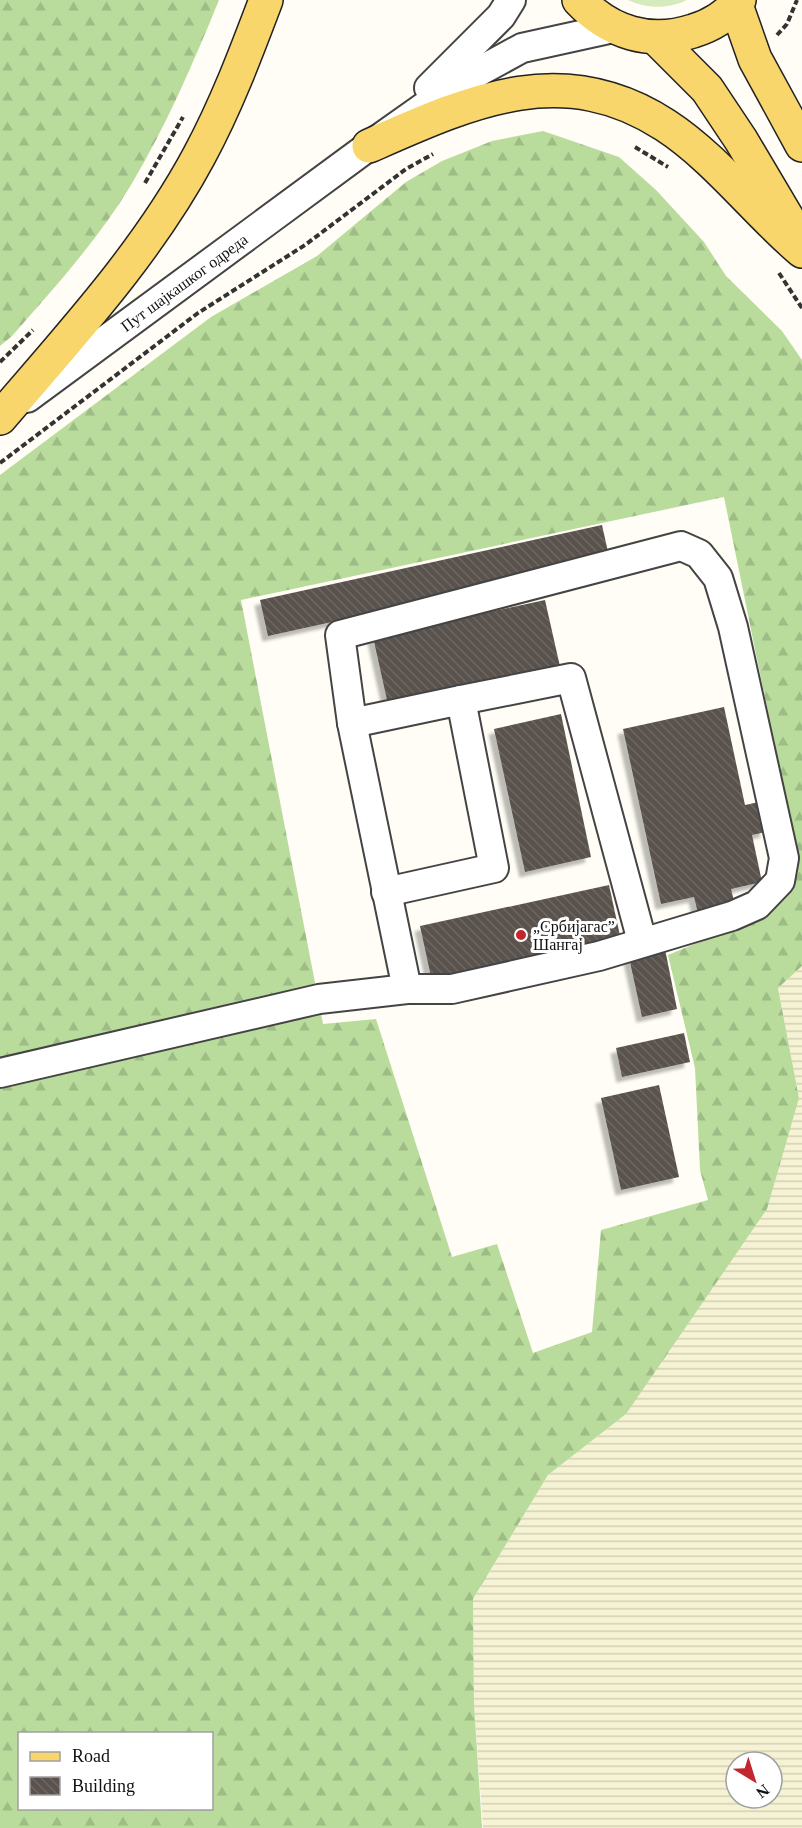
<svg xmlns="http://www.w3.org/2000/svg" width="802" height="1828" font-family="Georgia,serif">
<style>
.farmland{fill:url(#farmland-rules);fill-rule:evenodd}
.grass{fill:#d5ebbd}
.forest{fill:url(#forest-firs);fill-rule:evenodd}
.building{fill:url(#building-back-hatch);filter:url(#shadow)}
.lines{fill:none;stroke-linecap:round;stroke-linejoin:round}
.minor-casing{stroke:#444;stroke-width:32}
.major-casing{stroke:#222;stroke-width:36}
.path{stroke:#333;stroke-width:4;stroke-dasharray:6 3;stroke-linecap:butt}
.minor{stroke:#fff;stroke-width:28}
.major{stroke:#f9d66b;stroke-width:33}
.poi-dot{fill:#c4262e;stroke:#fff;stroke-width:2}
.labels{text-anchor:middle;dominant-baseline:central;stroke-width:6;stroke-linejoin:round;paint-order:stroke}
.street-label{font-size:16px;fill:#111;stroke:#fff}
.poi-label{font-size:16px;fill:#111;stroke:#fff;text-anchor:start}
</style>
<defs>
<pattern id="farmland-rules" width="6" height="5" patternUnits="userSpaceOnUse" patternTransform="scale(1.5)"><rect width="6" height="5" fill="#f6f3d4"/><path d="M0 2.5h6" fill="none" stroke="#d2cfb5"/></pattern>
<pattern id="forest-firs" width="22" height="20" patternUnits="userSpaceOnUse" patternTransform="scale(1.5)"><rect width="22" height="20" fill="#b9dc9c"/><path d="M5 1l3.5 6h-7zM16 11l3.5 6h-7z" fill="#9ebc85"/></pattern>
<pattern id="building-back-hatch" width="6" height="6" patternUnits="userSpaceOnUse" patternTransform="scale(1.5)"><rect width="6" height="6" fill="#5a524d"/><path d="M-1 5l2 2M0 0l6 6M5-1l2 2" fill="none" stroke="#6d6662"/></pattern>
<filter id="shadow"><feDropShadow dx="-5.5" dy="5.5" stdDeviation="1.5" flood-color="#0004"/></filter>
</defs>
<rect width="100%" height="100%" fill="#fffdf5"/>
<path class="farmland" d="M802,966V1828H483L474,1703L473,1599L548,1475L626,1414L799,1098L778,988ZM736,1762H772V1798H736Z"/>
<path class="grass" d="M628,0H687C669,9 646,9 628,0Z"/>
<g class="forest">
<path d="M0,0H219C193,64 166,126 131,185C98,240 54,288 12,336L0,346Z"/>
<path d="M543,131L619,157L656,190L704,242L726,276L782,331L802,360V966L778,988L799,1098L767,1209L626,1414L548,1475L473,1599L474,1703L482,1828H0V475L211,317L317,256L406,182L442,161L492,141ZM724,497L797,855L716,935L668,955L695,1068L700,1170L708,1200L601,1230L592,1332L533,1353L497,1244L452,1257L376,1019L323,1024L241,600ZM20,1734H212V1808H20Z"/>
</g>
<g class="building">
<polygon points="602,525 610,561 268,636 260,600"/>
<polygon points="545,600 561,671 389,709 373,637"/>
<polygon points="724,707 745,805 759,802 766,832 752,835 762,882 731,889 735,905 698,913 694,897 661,904 623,729"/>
<polygon points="561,714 591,857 525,872 494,729"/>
<polygon points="609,885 622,945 433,986 420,926"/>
<polygon points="665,949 677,1009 642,1017 628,953"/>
<polygon points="684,1033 690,1062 622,1077 616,1048"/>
<polygon points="659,1085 679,1177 621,1190 601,1098"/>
</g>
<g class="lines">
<g class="minor-casing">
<g id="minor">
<polyline points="429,88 501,16 511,0"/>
<path id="s1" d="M27,398L369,146L458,83L522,48L613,28"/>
<polygon points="681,546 699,554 718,578 733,627 784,858 780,881 757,905 732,916 599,956 452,989 407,989 352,723 340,635"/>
<polyline points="461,700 571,678 642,941"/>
<polyline points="352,723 461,700 494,868 386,892"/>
<polyline points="0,1073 319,999 407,989"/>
</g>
</g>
<g class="major-casing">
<g id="major">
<path d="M579,0C610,33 650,45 693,31C710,26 729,15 739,0"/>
<polyline points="736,5 755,59 802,145"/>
<polyline points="657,39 707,89 741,140 795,231"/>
<path d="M369,146C469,102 562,58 665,125C716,158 756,212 802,251"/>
<path d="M0,418C71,335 147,253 199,156C226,106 246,53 266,0"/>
</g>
</g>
<g class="path">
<polyline points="777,35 787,24 797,0"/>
<polyline points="635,147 668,167"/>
<polyline points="145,183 183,117"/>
<polyline points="779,273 802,308"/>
<polyline points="0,362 33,330"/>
<polyline points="0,463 198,313 305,245 406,169 433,154"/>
</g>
<use href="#minor" class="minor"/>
<use href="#major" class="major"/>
</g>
<circle class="poi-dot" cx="521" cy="935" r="6"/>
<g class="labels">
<g class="street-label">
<text stroke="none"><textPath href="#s1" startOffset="195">Пут шајкашког одреда</textPath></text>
</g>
<g class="poi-label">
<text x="533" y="926">„Србијагас”<tspan x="533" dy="18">Шангај</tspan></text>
</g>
</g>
<rect x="18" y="1732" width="195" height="78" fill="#ffffff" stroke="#a0a0a0" stroke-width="1.5"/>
<rect x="30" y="1752" width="30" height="9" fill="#f9d66b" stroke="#a0a0a0" stroke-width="1.5"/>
<text x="72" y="1762" font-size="18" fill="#111111">Road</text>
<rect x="30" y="1777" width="30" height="18" fill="url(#building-back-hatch)" stroke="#a0a0a0" stroke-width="1.5"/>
<text x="72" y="1792" font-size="18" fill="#111111">Building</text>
<g transform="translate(754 1780) rotate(142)"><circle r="28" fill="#ffffff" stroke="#a0a0a0" stroke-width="1.5"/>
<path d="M0-4.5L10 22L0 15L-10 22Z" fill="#c4262e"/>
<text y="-9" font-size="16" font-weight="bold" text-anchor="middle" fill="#111111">N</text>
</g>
</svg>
